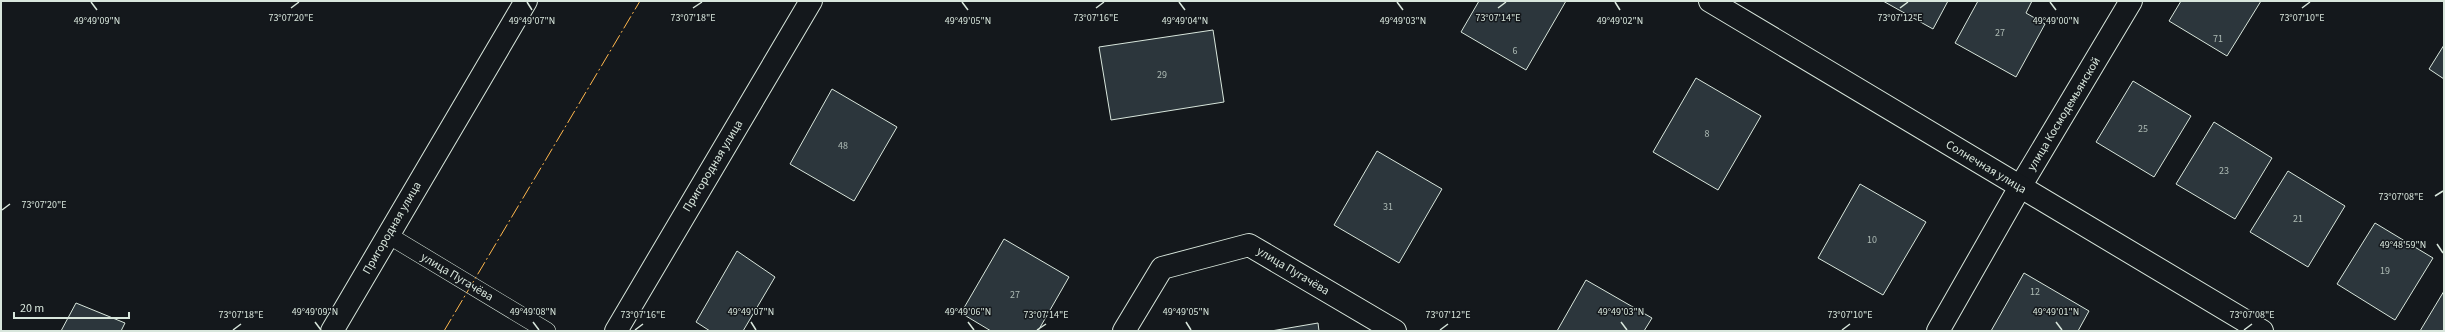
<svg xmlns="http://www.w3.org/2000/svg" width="2445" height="332" font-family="'Source Sans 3',sans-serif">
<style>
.building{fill:#2c363c;stroke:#d8e6dc}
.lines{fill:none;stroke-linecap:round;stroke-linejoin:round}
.lane-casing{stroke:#d8e6dc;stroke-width:18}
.street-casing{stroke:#d8e6dc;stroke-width:24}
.secondary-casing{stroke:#d8e6dc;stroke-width:24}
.lane{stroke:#14181c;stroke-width:17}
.street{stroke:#14181c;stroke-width:22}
.secondary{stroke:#14181c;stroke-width:22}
.power{stroke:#ffb74d;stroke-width:1;stroke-dasharray:14 3 2 3;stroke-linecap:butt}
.ticks{fill:none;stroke:#d8e6dc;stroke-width:1.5}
.labels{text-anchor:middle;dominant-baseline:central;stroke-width:3;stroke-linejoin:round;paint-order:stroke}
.number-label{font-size:10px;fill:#adbab4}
.street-label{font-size:12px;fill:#d8e6dc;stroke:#14181c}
.ticks-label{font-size:10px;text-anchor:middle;fill:#d8e6dc;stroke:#14181c;stroke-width:3;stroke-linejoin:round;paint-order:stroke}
</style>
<rect width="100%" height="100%" fill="#14181c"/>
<g class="building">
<polygon points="1479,1 1566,1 1526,70 1461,32"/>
<polygon points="1883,1 1948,1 1933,29"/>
<polygon points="1978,1 2032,1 2026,13 2045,24 2016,77 1955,43"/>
<polygon points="2181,1 2261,1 2227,56 2169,21"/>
<polygon points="1213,30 1224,102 1111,120 1099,47"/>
<polygon points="2444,45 2444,79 2429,69"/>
<polygon points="1696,78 1761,116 1718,190 1653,152"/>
<polygon points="2133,81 2191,116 2154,177 2096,142"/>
<polygon points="832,89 897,127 854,201 790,164"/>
<polygon points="2214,122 2272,158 2235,219 2176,184"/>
<polygon points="1377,151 1442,189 1399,263 1334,225"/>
<polygon points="2288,171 2345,206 2308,267 2250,232"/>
<polygon points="1860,184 1926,222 1883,295 1818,258"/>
<polygon points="2375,223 2433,258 2395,320 2337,284"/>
<polygon points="1004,239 1069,277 1038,331 991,331 961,313"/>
<polygon points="737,251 775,277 743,331 710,331 696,322"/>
<polygon points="2024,273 2089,311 2078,331 1991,331"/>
<polygon points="1586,280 1652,318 1644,331 1557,331"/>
<polygon points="2444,291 2444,331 2420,331"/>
<polygon points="76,303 125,323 121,331 61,331"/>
<polygon points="1318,323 1319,331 1271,331"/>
</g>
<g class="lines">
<g class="lane-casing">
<polyline id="lane" points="388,235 547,331"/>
</g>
<g class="street-casing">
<g id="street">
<polyline points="616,331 811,1"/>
<polyline points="1124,331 1162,268 1249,245 1395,331"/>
<polyline points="1938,331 2020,187 2131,1"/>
</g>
</g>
<g class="secondary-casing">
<g id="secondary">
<polyline points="1710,1 2262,331"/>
<polyline points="332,331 526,1"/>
</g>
</g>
<use href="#lane" class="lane"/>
<use href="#street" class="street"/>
<use href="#secondary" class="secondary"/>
<polyline class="power" points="444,331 640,1"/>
</g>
<path class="ticks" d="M91,2L97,10M527,2L532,10M962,2L968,10M1179,2L1185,10M1397,2L1403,10M1615,2L1620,10M2050,2L2056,10M291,8L299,2M693,8L702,2M1096,8L1104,2M1498,8L1506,2M1900,8L1908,2M2302,8L2310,2M2435,196L2443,191M2,210L10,204M2437,244L2443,253M315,322L321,330M533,322L539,330M751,322L756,330M968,322L974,330M1186,322L1191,330M1621,322L1627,330M2056,322L2062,330M233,330L241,324M635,330L643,324M1037,330L1046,324M1440,330L1448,324M1842,330L1850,324M2244,330L2252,324"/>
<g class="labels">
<g class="number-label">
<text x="2000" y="33">27</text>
<text x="2218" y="39">71</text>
<text x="1515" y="51">6</text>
<text x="1162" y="75">29</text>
<text x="2143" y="129">25</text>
<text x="1707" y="134">8</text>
<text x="843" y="146">48</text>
<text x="2224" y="171">23</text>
<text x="1388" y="207">31</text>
<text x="2298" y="219">21</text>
<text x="1872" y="240">10</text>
<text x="2385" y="271">19</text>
<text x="2035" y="292">12</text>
<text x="1015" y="295">27</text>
</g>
<g class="street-label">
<text transform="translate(2064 114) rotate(-59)">улица Космодемьянской</text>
<text transform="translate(713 166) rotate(-59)">Пригородная улица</text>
<text transform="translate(1986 167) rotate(31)">Солнечная улица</text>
<text transform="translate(392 228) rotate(-60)">Пригородная улица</text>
<text transform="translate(1293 271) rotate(31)">улица Пугачёва</text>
<text transform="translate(457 277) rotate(31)">улица Пугачёва</text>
</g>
</g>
<g class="ticks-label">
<text x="291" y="21">73°07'20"E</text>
<text x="693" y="21">73°07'18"E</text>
<text x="1096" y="21">73°07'16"E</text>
<text x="1498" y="21">73°07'14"E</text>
<text x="1900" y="21">73°07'12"E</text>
<text x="2302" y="21">73°07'10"E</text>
<text x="1185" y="24">49°49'04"N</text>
<text x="97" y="24">49°49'09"N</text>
<text x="532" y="24">49°49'07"N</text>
<text x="968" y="24">49°49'05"N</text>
<text x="1403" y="24">49°49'03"N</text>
<text x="1620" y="24">49°49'02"N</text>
<text x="2056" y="24">49°49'00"N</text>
<text x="2401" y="200">73°07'08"E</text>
<text x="44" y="208">73°07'20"E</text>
<text x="2403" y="248">49°48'59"N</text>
<text x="315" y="315">49°49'09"N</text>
<text x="533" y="315">49°49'08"N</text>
<text x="751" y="315">49°49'07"N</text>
<text x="968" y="315">49°49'06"N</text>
<text x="1186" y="315">49°49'05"N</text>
<text x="1621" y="315">49°49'03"N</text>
<text x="2056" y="315">49°49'01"N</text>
<text x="241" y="318">73°07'18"E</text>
<text x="643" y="318">73°07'16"E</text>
<text x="1046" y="318">73°07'14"E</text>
<text x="1448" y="318">73°07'12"E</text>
<text x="1850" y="318">73°07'10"E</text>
<text x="2252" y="318">73°07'08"E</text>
</g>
<rect width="2445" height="332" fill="none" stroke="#d8e6dc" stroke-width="4"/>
<path d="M14 312v6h115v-6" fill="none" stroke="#d8e6dc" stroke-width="2"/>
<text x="20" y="312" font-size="12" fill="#d8e6dc" stroke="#14181c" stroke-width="3" paint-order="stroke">20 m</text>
</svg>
